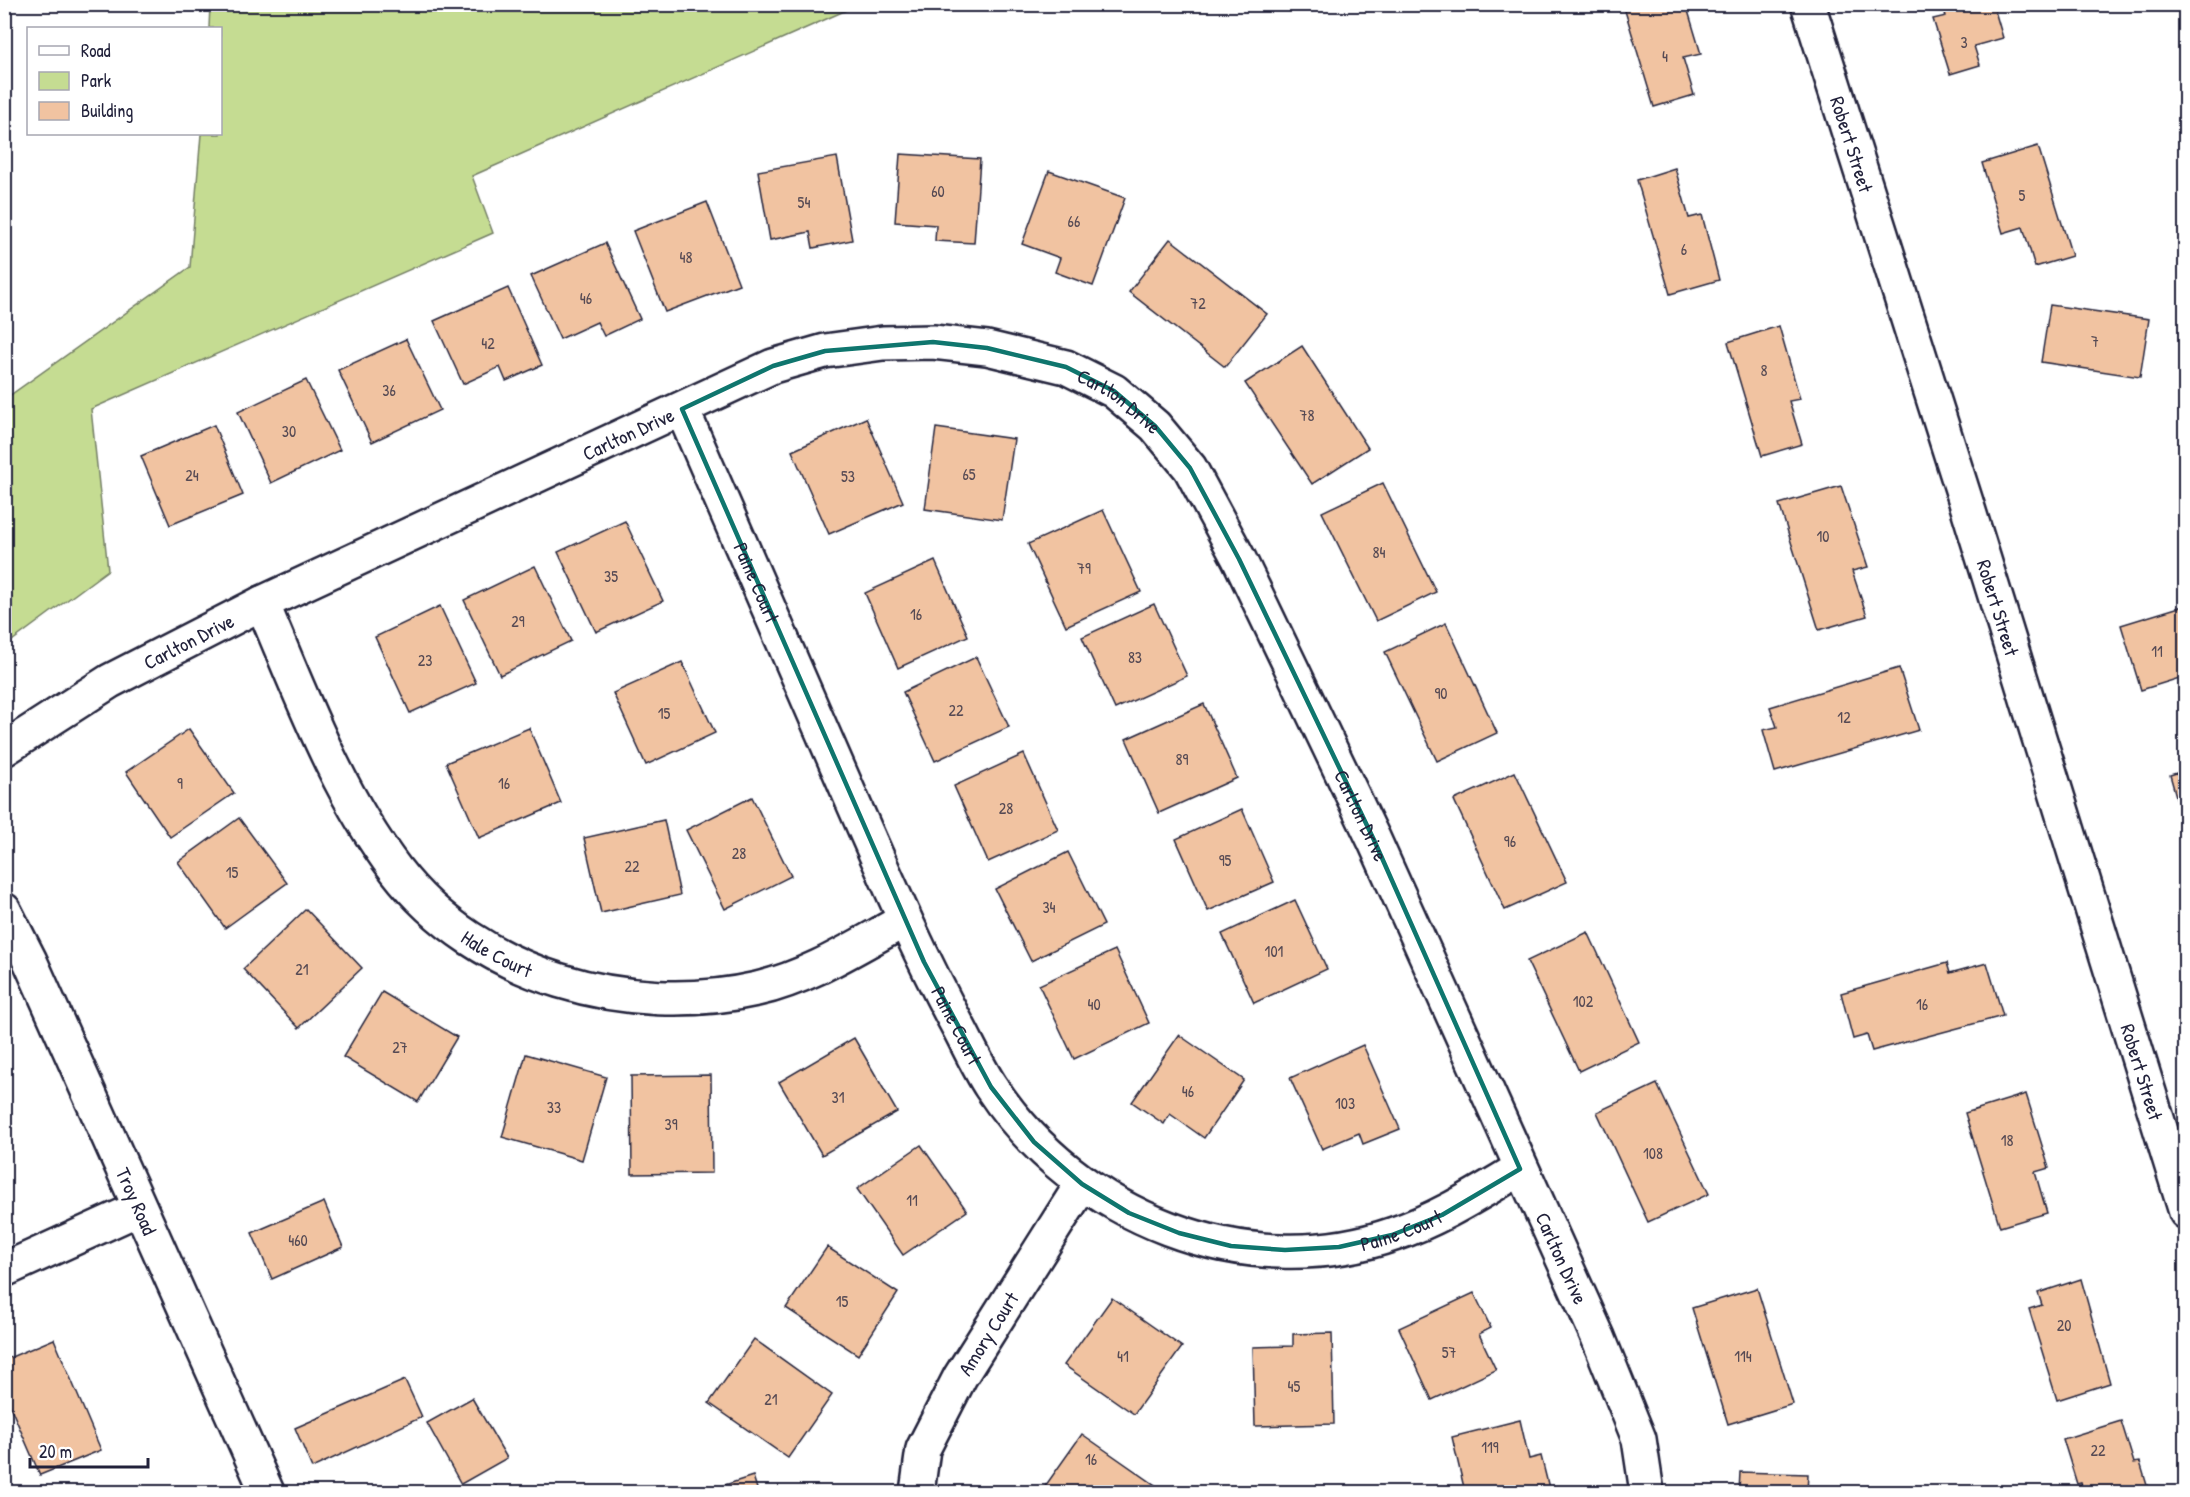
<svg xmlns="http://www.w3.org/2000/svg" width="2190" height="1497" font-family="'Patrick Hand',sans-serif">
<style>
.green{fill:#c5dc92;stroke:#747f66;stroke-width:1.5}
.building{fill:#f1c3a1;stroke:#22223b;stroke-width:1.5}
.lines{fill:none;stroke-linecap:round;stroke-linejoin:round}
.street-casing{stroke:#22223b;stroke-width:38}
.secondary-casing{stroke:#22223b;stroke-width:38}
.street{stroke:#fff;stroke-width:33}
.secondary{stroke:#fff;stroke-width:33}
.marked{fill:none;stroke:#0f766e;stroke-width:4.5;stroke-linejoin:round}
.labels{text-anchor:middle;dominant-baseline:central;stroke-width:6;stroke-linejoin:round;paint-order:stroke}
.number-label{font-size:16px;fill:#564a54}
.street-label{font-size:20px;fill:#22223b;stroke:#fff}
</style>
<rect width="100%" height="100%" fill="#fff"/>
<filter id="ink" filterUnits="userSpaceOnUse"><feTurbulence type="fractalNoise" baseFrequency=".0167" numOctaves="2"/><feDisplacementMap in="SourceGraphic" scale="12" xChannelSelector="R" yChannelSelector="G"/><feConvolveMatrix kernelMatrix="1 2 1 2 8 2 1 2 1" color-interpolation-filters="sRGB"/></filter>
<g filter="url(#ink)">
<polygon class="green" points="210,5 858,5 472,176 493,233 91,409 108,570 5,646 5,399 190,267 201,134 220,134 220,28 209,28"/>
<g class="building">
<polygon points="1623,4 1686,4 1701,54 1683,58 1694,95 1654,107"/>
<polygon points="1942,4 1993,4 2003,38 1974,46 1980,65 1950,74 1933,19 1946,16"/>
<polygon points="2038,146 2072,256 2035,267 2023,227 2003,233 1982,163"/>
<polygon points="900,154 980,159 974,243 935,241 936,225 895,222"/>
<polygon points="837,157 852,240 813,248 810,232 770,240 758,171"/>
<polygon points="1675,168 1689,218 1702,215 1719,280 1670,294 1637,180"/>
<polygon points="1049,171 1125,198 1093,286 1055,272 1060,258 1022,244"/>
<polygon points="707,202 739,284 665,312 633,231"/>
<polygon points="1170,239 1267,314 1225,367 1129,292"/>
<polygon points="605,243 640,319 604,336 597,322 560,339 531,276"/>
<polygon points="508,288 542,365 506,381 500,367 463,384 434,321"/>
<polygon points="2050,305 2149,319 2140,377 2041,362"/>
<polygon points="1779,326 1800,399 1789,401 1802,444 1762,456 1728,342"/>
<polygon points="406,339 440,410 372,442 338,370"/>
<polygon points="1302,346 1368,448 1312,484 1245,383"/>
<polygon points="306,380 340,450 271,483 238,412"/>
<polygon points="866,418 903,502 829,534 792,451"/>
<polygon points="214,425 243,495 170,525 141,456"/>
<polygon points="936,428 1014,439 1002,520 925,509"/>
<polygon points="1383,483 1436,592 1376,621 1322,512"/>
<polygon points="1841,486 1868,567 1852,571 1867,616 1819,630 1779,504"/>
<polygon points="1103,510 1141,592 1066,626 1028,544"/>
<polygon points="625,521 663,601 596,632 558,552"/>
<polygon points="935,561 968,636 898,668 865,593"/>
<polygon points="535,566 571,641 500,675 464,600"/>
<polygon points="1154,604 1187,676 1115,709 1082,637"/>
<polygon points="2186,605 2186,676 2141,690 2121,625"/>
<polygon points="440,606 476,683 410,713 375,637"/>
<polygon points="1446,623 1497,733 1437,761 1385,652"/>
<polygon points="976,657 1009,727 935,761 903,692"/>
<polygon points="682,662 715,733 646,765 613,693"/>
<polygon points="1899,668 1919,730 1775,772 1763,730 1777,727 1770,707"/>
<polygon points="1204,704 1237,778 1159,813 1126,739"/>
<polygon points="529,728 561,803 479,838 446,763"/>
<polygon points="189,729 234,793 170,837 126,772"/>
<polygon points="1024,754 1058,830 988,862 954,786"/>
<polygon points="2186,770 2186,824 2184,825 2170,775"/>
<polygon points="1515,772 1567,882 1505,910 1454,800"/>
<polygon points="752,797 791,876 725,909 686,830"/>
<polygon points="1242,809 1274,882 1208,911 1176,839"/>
<polygon points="239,818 287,883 225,928 178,862"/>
<polygon points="664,820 680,895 601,913 584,838"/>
<polygon points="1068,852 1104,925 1031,961 995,889"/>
<polygon points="1295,900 1327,969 1254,1003 1222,934"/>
<polygon points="306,909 362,968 299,1028 243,969"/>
<polygon points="1588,932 1639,1042 1579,1071 1527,961"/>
<polygon points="1115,950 1149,1023 1074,1059 1039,985"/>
<polygon points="1947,963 1950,973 1987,963 2003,1016 1872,1051 1867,1035 1853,1039 1841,993"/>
<polygon points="382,992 457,1037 418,1102 343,1057"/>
<polygon points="1179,1035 1244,1080 1204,1138 1170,1114 1164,1124 1132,1102"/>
<polygon points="854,1038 897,1112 822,1155 779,1082"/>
<polygon points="1363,1045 1400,1129 1363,1144 1359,1133 1322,1149 1290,1078"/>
<polygon points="526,1054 606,1077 582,1160 502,1137"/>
<polygon points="711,1075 712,1173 632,1174 631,1076"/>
<polygon points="1657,1084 1709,1194 1648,1222 1597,1112"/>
<polygon points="2026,1094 2049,1168 2035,1172 2047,1213 2000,1227 1965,1113"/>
<polygon points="921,1145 967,1211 903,1255 857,1189"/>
<polygon points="324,1202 343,1247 272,1279 252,1233"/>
<polygon points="827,1247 898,1293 858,1355 786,1308"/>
<polygon points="2081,1279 2110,1383 2057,1400 2029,1309 2042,1305 2038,1293"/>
<polygon points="1757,1288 1793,1404 1728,1424 1692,1308"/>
<polygon points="1474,1293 1491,1328 1479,1334 1496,1370 1432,1400 1399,1328"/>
<polygon points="1112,1298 1182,1347 1134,1414 1064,1365"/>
<polygon points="1332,1333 1334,1424 1255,1426 1253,1347 1293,1346 1293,1334"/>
<polygon points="54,1339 101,1450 40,1475 4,1392 4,1360"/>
<polygon points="754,1339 832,1395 788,1458 709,1403"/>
<polygon points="405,1380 422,1417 312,1468 295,1428"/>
<polygon points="472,1398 507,1458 461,1484 427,1423"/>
<polygon points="1520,1420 1529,1459 1541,1456 1550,1492 1465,1492 1452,1437"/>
<polygon points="2121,1421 2134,1463 2140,1462 2149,1492 2084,1492 2081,1483 2077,1484 2063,1439"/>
<polygon points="1082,1434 1155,1485 1149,1492 1041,1492"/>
<polygon points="1740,1472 1808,1474 1807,1492 1739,1492"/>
<polygon points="753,1476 758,1492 703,1492"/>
<polygon points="496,1486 500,1492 483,1492"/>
</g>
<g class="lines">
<g class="street-casing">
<g id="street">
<path id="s1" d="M1808,4L1966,502L2186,1212"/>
<path id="s2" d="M682,409C740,542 797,674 855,807C888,882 920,956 959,1028C969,1047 979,1069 991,1087C1076,1216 1245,1286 1394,1234C1439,1219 1479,1193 1520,1169"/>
<path id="s3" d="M262,603C301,694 336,791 396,870C478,977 629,1018 757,989C810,977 857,946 905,920"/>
<path id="s4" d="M4,749L110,681L262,603L773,366L825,351L883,343L933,342L987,348L1066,367L1114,391L1155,426L1190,468L1239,559L1374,840L1598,1337L1639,1439L1647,1492"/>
<polyline points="4,1270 138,1209"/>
<path id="s5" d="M917,1492L923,1449L960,1377L1082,1184"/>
</g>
</g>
<g class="secondary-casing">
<g id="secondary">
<path id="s6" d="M4,910L30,961L267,1492"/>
</g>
</g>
<use href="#street" class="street"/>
<use href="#secondary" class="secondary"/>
</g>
</g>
<path class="marked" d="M933,342L987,348L1066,367L1114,391L1155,426L1190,468L1239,559L1374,840L1520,1169L1442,1215L1392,1235L1339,1247L1285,1250L1231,1246L1179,1233L1129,1213L1082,1184L1034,1142L991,1087L924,962L682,409L773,366L825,351Z"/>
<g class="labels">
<g class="number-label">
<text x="1964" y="42">3</text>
<text x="1665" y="56">4</text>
<text x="938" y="191">60</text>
<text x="2022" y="195">5</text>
<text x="804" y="202">54</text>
<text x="1074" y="221">66</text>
<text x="1684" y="249">6</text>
<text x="686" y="257">48</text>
<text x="586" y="298">46</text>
<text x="1198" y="303">72</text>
<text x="2095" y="341">7</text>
<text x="488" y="343">42</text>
<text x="1764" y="370">8</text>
<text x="389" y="390">36</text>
<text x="1307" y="415">78</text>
<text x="289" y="431">30</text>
<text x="969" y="474">65</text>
<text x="192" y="475">24</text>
<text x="848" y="476">53</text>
<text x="1823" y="536">10</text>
<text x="1379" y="552">84</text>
<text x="1084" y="568">79</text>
<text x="611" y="576">35</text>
<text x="916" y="614">16</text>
<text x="518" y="621">29</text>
<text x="2157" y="651">11</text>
<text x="1135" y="657">83</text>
<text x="425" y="660">23</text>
<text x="1441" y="693">90</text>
<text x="956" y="710">22</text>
<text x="664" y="713">15</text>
<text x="1844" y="717">12</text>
<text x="1182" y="759">89</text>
<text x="180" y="783">9</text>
<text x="504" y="783">16</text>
<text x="1006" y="808">28</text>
<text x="1510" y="841">96</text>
<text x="739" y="853">28</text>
<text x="1225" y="860">95</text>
<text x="632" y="866">22</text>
<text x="232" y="872">15</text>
<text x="1049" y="907">34</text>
<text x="1274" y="951">101</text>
<text x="302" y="969">21</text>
<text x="1583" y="1001">102</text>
<text x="1094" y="1004">40</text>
<text x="1922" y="1004">16</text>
<text x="400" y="1047">27</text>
<text x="1188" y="1091">46</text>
<text x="838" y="1097">31</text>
<text x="1345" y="1103">103</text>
<text x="554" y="1107">33</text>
<text x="671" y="1124">39</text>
<text x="2007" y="1140">18</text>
<text x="1653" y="1153">108</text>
<text x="912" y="1200">11</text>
<text x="298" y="1240">460</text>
<text x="842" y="1301">15</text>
<text x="2064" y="1325">20</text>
<text x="1449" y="1352">57</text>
<text x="1123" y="1356">41</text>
<text x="1743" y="1356">114</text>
<text x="1294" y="1386">45</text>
<text x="771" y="1399">21</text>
<text x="1490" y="1447">119</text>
<text x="2098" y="1450">22</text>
<text x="1091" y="1459">16</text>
</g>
<g class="street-label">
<text stroke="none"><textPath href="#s1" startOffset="147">Robert Street</textPath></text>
<text stroke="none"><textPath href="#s4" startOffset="1222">Carlton Drive</textPath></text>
<text stroke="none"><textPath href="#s4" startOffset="700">Carlton Drive</textPath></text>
<text stroke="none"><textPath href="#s2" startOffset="189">Paine Court</textPath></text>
<text stroke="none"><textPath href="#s1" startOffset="633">Robert Street</textPath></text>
<text stroke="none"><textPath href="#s4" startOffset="214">Carlton Drive</textPath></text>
<text stroke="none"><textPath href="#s4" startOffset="1708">Carlton Drive</textPath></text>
<text stroke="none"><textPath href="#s3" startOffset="432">Hale Court</textPath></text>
<text stroke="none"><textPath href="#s2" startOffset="675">Paine Court</textPath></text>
<text stroke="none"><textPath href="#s1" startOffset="1119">Robert Street</textPath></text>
<text stroke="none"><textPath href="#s6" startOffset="320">Troy Road</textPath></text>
<text stroke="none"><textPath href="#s2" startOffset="1214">Paine Court</textPath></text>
<text stroke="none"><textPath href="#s4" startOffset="2194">Carlton Drive</textPath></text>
<text stroke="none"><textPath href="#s5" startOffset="176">Amory Court</textPath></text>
</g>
</g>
<rect width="2190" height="1497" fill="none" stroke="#fff" stroke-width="24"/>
<rect x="12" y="12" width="2166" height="1473" fill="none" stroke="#22223b" stroke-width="2" filter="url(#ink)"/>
<rect x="27" y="27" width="195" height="108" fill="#ffffff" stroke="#a7a7b1" stroke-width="1.5"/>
<rect x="39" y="46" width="30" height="9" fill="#ffffff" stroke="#a7a7b1" stroke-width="1.5"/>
<text x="81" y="57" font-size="18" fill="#22223b">Road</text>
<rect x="39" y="72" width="30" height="18" fill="#c5dc92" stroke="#a7a7b1" stroke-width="1.5"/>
<text x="81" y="87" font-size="18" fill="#22223b">Park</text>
<rect x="39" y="102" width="30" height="18" fill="#f1c3a1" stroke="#a7a7b1" stroke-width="1.5"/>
<text x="81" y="117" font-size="18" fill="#22223b">Building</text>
<path d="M30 1458v9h118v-9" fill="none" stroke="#22223b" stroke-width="3"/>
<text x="39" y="1458" font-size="18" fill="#22223b" stroke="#ffffff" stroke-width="4.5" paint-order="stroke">20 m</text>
</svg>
